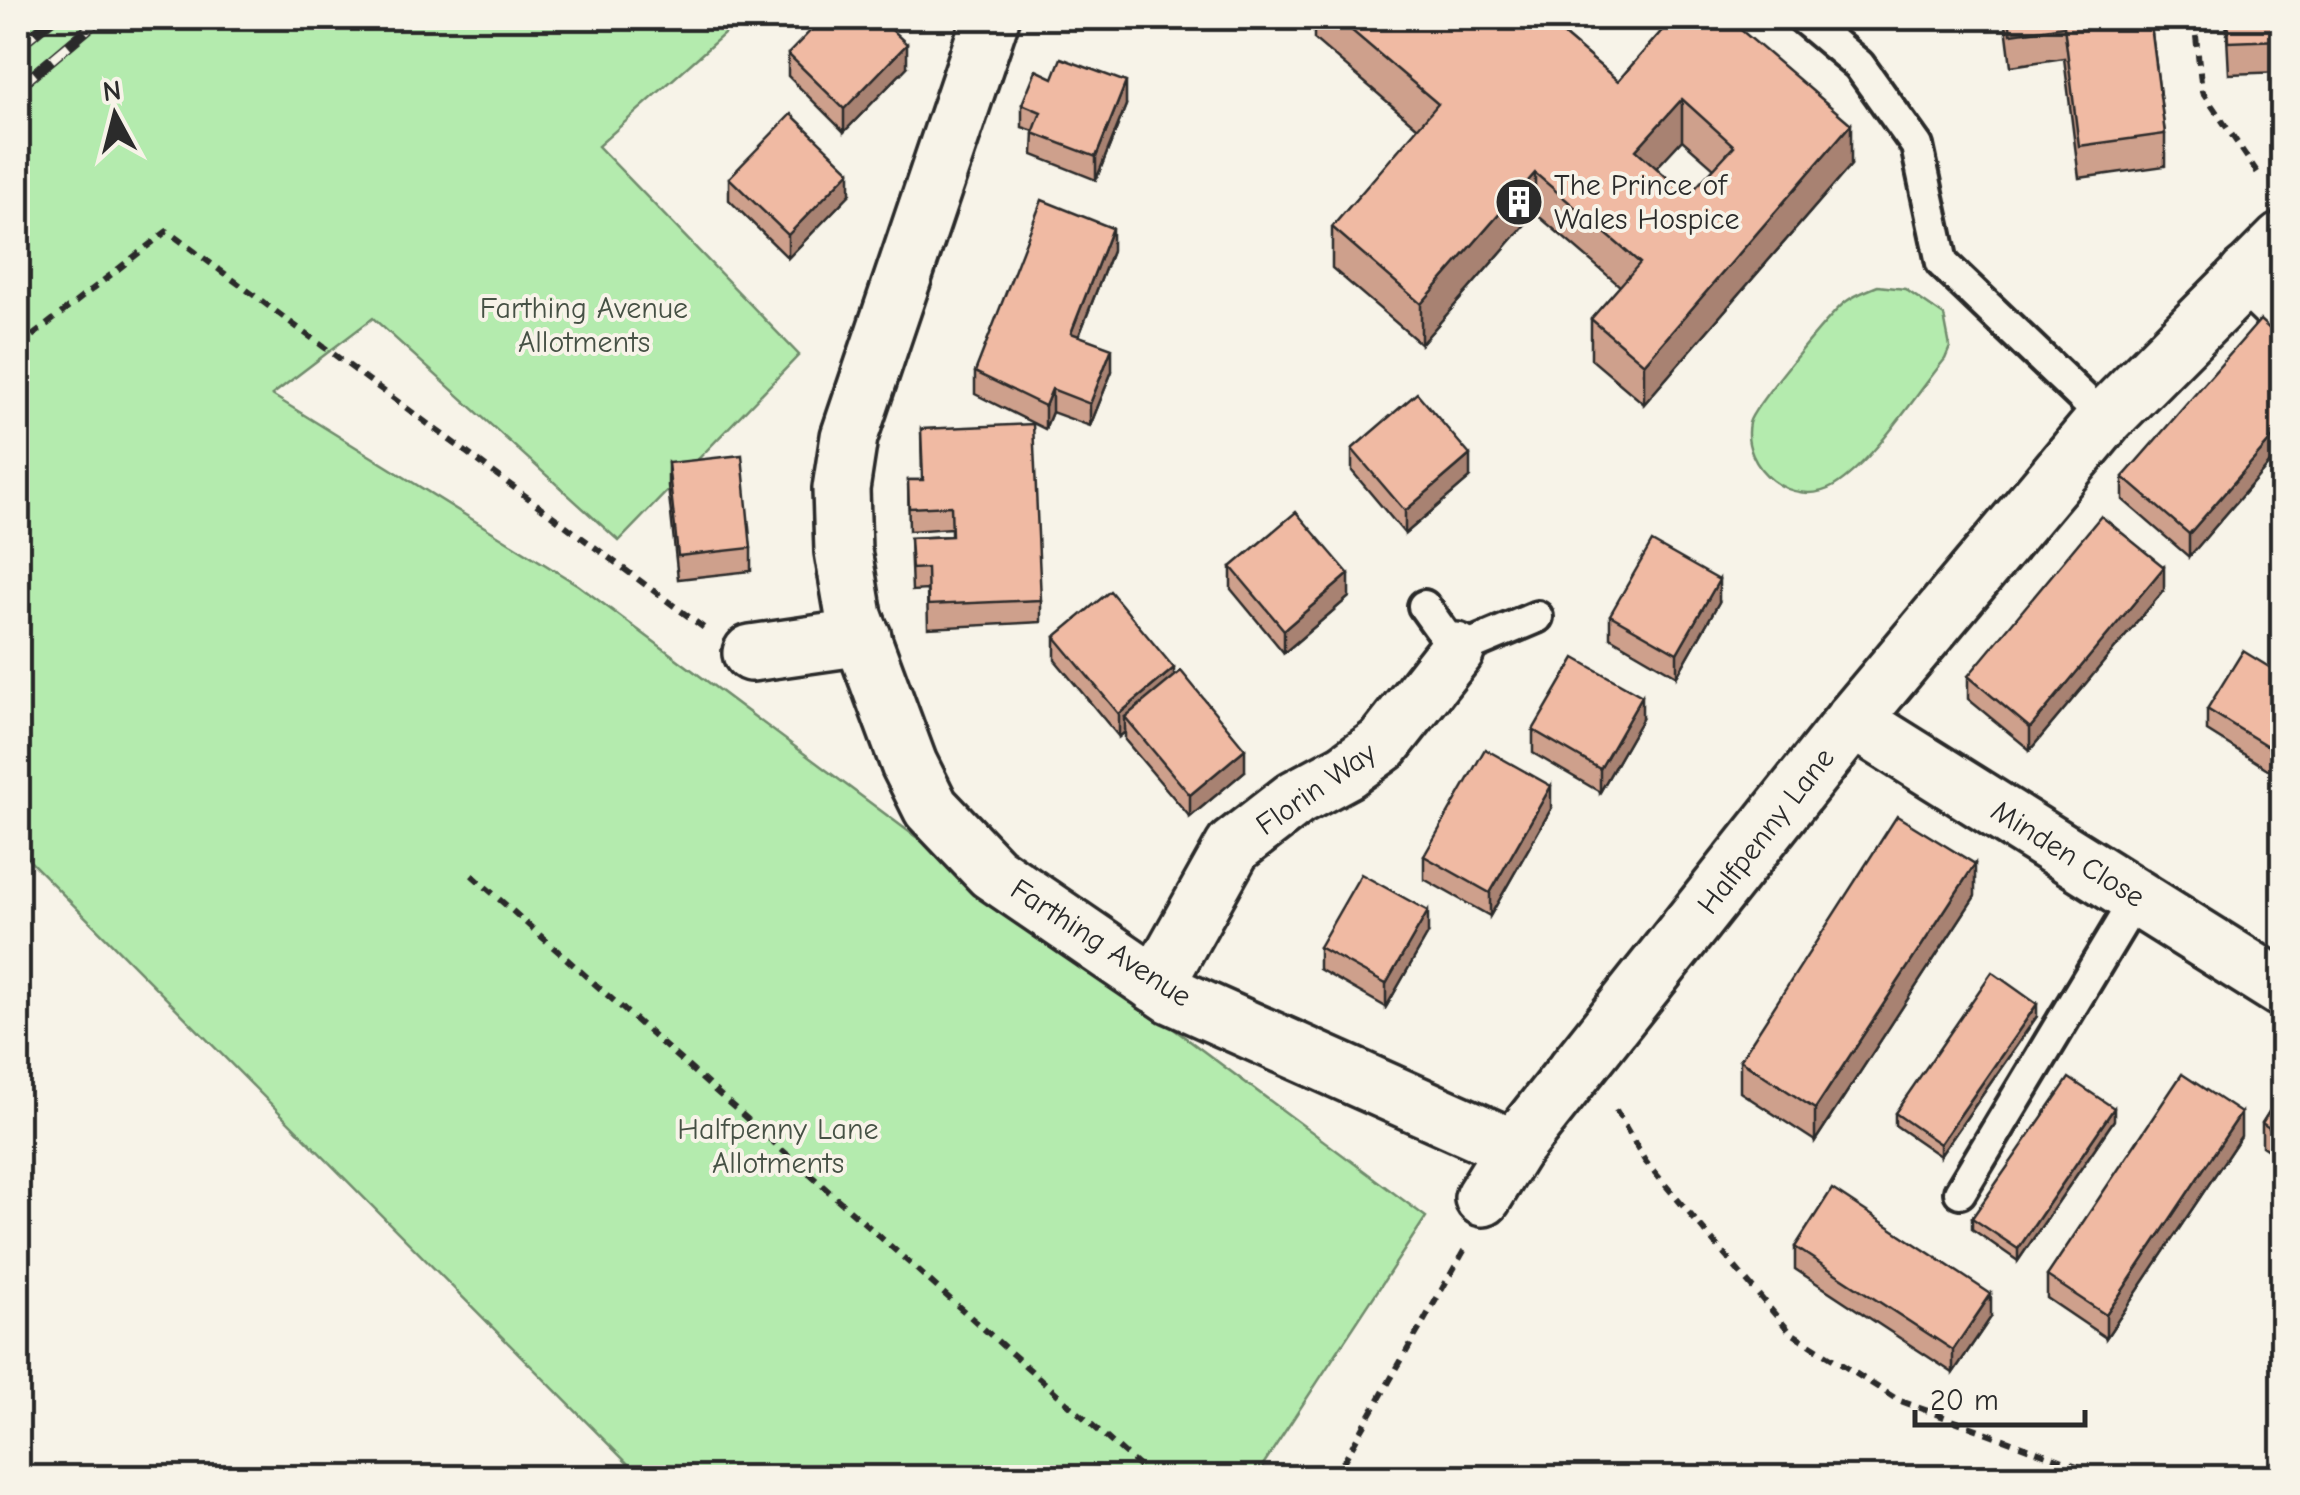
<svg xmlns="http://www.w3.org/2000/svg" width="2300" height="1495" font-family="'Comic Neue',sans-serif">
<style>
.green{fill:#b4ebae;stroke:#708b6c;stroke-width:2.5}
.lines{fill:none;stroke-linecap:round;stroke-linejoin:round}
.service-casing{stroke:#2b2b2b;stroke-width:38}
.minor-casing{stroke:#2b2b2b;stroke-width:62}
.path{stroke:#2b2b2b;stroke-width:6;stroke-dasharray:10 8;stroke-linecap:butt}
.service{stroke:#f7f3e8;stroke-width:30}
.minor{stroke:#f7f3e8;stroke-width:55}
.rail-casing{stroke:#2b2b2b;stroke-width:11}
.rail{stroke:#f7f3e8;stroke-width:8;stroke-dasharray:22;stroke-linecap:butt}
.wall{fill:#cea08c;stroke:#2b2b2b;stroke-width:2.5;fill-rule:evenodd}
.shaded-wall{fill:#a88272;stroke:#2b2b2b;stroke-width:2.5}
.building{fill:#f0baa3;stroke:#2b2b2b;stroke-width:2.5;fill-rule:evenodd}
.labels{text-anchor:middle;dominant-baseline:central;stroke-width:8;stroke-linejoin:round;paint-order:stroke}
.poi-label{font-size:30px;fill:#2b2b2b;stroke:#f7f3e8;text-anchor:start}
.park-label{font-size:30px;fill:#465145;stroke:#f7f3e8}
.street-label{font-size:30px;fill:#2b2b2b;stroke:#f7f3e8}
</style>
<rect width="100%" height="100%" fill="#f7f3e8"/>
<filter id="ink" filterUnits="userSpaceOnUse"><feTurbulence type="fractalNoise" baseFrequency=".01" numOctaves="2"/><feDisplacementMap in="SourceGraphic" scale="20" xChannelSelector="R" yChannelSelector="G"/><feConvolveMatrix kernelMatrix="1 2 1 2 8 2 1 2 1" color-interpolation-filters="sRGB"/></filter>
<g filter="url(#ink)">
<g class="green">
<polygon points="18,18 742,18 598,146 799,355 619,541 373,318 272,395 578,585 1426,1217 1255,1477 641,1477 18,849"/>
<path d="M1878,286L1905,289L1944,316L1950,347L1945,359C1914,397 1874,461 1834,486C1793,510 1740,468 1749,423C1752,408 1829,316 1844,303C1854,295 1866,291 1878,286Z"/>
</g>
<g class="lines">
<g class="service-casing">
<g id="service">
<polyline points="1803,18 1859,65 1917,146 1942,263 2105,419"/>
<polyline points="1424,606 1456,651 1537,617"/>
<polyline points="1960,1192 2137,897"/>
</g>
</g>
<g class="minor-casing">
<g id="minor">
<polyline points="991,18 849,437 841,489 843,551 854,616 909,764 931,808 992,872 1173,996 1514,1148"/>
<polyline points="2247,275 2282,309"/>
<polyline points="751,653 863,637"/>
<polyline points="1853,720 2282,989"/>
<polyline points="1156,985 1233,847 1296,798 1346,771 1383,744 1456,651"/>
<polyline points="1483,1198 1514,1148 1853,720 2105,419 2282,241"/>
</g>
</g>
<g class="path">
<polyline points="2194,18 2202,91 2259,175"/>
<polyline points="18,347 167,231 704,628"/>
<polyline points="472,875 1152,1478"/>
<polyline points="1616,1110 1645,1161 1790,1332 1898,1400 2109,1478"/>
<polyline points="1334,1478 1465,1249"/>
</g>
<use href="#service" class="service"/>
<use href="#minor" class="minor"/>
<g class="rail-casing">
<g id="rail">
<polyline points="18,47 53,18"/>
<polyline points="18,88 101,18"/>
</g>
</g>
<use href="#rail" class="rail"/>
</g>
<g class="wall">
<path d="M1314,18H1544L1618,81L1673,18L1851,165L1644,404L1591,359V319L1620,286L1535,213L1421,344L1332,268V227L1418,128L1314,39ZM1682,140L1714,168L1688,196L1656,168Z"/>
<polygon points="2005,18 2150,18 2165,134 2165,166 2079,178 2064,58 2011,66"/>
<polygon points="2226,18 2282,18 2282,72 2229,74"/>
<polygon points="788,54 907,67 844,132 788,76"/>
<polygon points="1022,104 1126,105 1096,180 1033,155 1034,131 1022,127"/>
<polygon points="729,178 850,194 788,258 729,200"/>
<polygon points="1112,251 1079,336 1112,371 1090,426 1052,412 1045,429 975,394 975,372"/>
<polygon points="2282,340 2282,449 2189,557 2123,500 2123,477"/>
<polygon points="921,429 1041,600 1041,622 928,628 927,590 912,591 910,538 951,536 951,528 909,531 908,480 922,480"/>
<polygon points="1352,449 1470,478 1405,534 1352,471"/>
<polygon points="668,463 751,548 751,571 678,579 668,486"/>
<polygon points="1231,567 1349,597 1284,653 1231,589"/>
<polygon points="2164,590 2030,750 1968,699 1968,676"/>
<polygon points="1719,602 1677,676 1610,637 1610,615"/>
<polygon points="1055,637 1174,677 1245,771 1190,817 1125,740 1125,732 1119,737 1055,660"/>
<polygon points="2282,675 2282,778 2207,731 2207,709"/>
<polygon points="1642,719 1600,792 1533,753 1533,730"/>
<polygon points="1551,809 1490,916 1424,879 1424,856"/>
<polygon points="1975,896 1815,1141 1740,1092 1740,1060"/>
<polygon points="1428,934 1386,1007 1319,969 1319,947"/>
<polygon points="2037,1016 1940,1156 1895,1125 1895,1113"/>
<polygon points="2282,1091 2282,1159 2262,1146 2262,1123"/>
<polygon points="2114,1120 2018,1261 1972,1229 1972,1218"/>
<polygon points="2241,1136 2106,1338 2047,1298 2047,1276"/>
<polygon points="1795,1247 1991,1317 1953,1373 1795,1269"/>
<polygon points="2269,1470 2282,1478 2269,1478"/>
</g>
<g class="shaded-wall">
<polygon points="907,44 907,67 844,132 844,109"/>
<polygon points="1126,82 1126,105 1096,180 1096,157"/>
<polygon points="1682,99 1682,140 1636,190 1636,150"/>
<polygon points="1851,124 1851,165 1644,404 1644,364"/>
<polygon points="850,171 850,194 788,258 788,235"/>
<polygon points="1535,173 1535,213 1421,344 1421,304"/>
<polygon points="1112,228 1112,251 1071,356 1071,333"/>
<polygon points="1112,348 1112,371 1090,426 1090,404"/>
<polygon points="1052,389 1052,412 1045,429 1045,406"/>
<polygon points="2282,427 2282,449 2189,557 2189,534"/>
<polygon points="1470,455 1470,478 1405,534 1405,511"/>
<polygon points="2164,567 2164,590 2030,750 2030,728"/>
<polygon points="1349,574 1349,597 1284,653 1284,630"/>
<polygon points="1719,580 1719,602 1677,676 1677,653"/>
<polygon points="1174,668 1174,691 1125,717 1125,732 1119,737 1119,714"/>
<polygon points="1642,696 1642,719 1600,792 1600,769"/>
<polygon points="1245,749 1245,771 1190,817 1190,795"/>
<polygon points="1551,786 1551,809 1490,916 1490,893"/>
<polygon points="1975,864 1975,896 1815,1141 1815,1109"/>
<polygon points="1428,911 1428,934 1386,1007 1386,984"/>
<polygon points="2037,1004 2037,1016 1940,1156 1940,1144"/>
<polygon points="2114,1108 2114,1120 2018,1261 2018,1249"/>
<polygon points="2241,1113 2241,1136 2106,1338 2106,1315"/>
<polygon points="1991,1294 1991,1317 1953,1373 1953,1350"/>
</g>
<g class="building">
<polygon points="823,18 879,18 907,44 844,109 788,54"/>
<path d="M1337,18H1544L1618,81L1673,18H1727L1851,124L1644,364L1591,319L1640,263L1535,173L1421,304L1332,227L1438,104ZM1682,99L1734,146L1688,196L1636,150Z"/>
<polygon points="2009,18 2150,18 2165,134 2079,146 2064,26 2011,34"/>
<polygon points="2228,18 2282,18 2282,40 2229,42"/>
<polygon points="1061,58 1126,82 1096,157 1033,133 1041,112 1022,104 1036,70 1053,78"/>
<polygon points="791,114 850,171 788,235 729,178"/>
<polygon points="1042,200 1112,228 1071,333 1112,348 1090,404 1052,389 1045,406 975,372"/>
<polygon points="2260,320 2282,340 2282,427 2189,534 2123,477"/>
<polygon points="1417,393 1470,455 1405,511 1352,449"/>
<polygon points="1033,424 1041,600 928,605 927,568 912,569 910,538 952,536 951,506 909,508 908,480 923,480 921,429"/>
<polygon points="742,455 751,548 678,556 668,463"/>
<polygon points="1296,512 1349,574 1284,630 1231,567"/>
<polygon points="2101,516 2164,567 2030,728 1968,676"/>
<polygon points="1652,542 1719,580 1677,653 1610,615"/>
<polygon points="1110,591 1174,668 1119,714 1055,637"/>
<polygon points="2243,651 2282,675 2282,755 2207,709"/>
<polygon points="1575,658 1642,696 1600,769 1533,730"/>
<polygon points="1181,671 1245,749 1190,795 1125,717"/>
<polygon points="1485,749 1551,786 1490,893 1424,856"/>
<polygon points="1897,816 1975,864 1815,1109 1740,1060"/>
<polygon points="1361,874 1428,911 1386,984 1319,947"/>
<polygon points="1992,972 2037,1004 1940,1144 1895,1113"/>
<polygon points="2182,1074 2241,1113 2106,1315 2047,1276"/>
<polygon points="2069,1078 2114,1108 2018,1249 1972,1218"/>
<polygon points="2282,1091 2282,1137 2262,1123"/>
<polygon points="1832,1189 1991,1294 1953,1350 1795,1247"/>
<polygon points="2282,1449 2282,1478 2280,1478 2269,1470"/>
</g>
</g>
<defs>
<g id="building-disc" transform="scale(2.5)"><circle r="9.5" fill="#2b2b2b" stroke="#f7f3e8"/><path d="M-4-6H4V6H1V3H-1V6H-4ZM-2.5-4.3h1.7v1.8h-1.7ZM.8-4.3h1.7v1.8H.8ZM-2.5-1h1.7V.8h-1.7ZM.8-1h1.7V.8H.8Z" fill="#fff"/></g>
</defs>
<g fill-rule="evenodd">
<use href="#building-disc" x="1519" y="202"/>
</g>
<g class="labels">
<g class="poi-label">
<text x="1554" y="185">The Prince of<tspan x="1554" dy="34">Wales Hospice</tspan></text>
</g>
<g class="park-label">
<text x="584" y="308">Farthing Avenue<tspan x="584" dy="34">Allotments</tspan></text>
<text x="778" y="1129">Halfpenny Lane<tspan x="778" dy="34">Allotments</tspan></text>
</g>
<g class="street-label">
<text transform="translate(1316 789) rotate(-35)">Florin Way</text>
<text transform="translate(1766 831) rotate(-52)">Halfpenny Lane</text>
<text transform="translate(2068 854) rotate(32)">Minden Close</text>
<text transform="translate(1101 943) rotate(33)">Farthing Avenue</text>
</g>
</g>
<rect width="2300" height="1495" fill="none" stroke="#f7f3e8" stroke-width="60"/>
<rect x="30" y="30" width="2240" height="1435" fill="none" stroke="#2b2b2b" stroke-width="4" filter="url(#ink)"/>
<g transform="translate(115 115) rotate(353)" stroke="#f7f3e8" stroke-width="8" paint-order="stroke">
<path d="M0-8L18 38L0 25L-18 38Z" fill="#2b2b2b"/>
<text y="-15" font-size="28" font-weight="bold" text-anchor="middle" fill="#2b2b2b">N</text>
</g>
<path d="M1915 1410v15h170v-15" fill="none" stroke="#2b2b2b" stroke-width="5"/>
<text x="1930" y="1410" font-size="30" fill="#2b2b2b" stroke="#f7f3e8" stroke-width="8" paint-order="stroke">20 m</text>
</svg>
